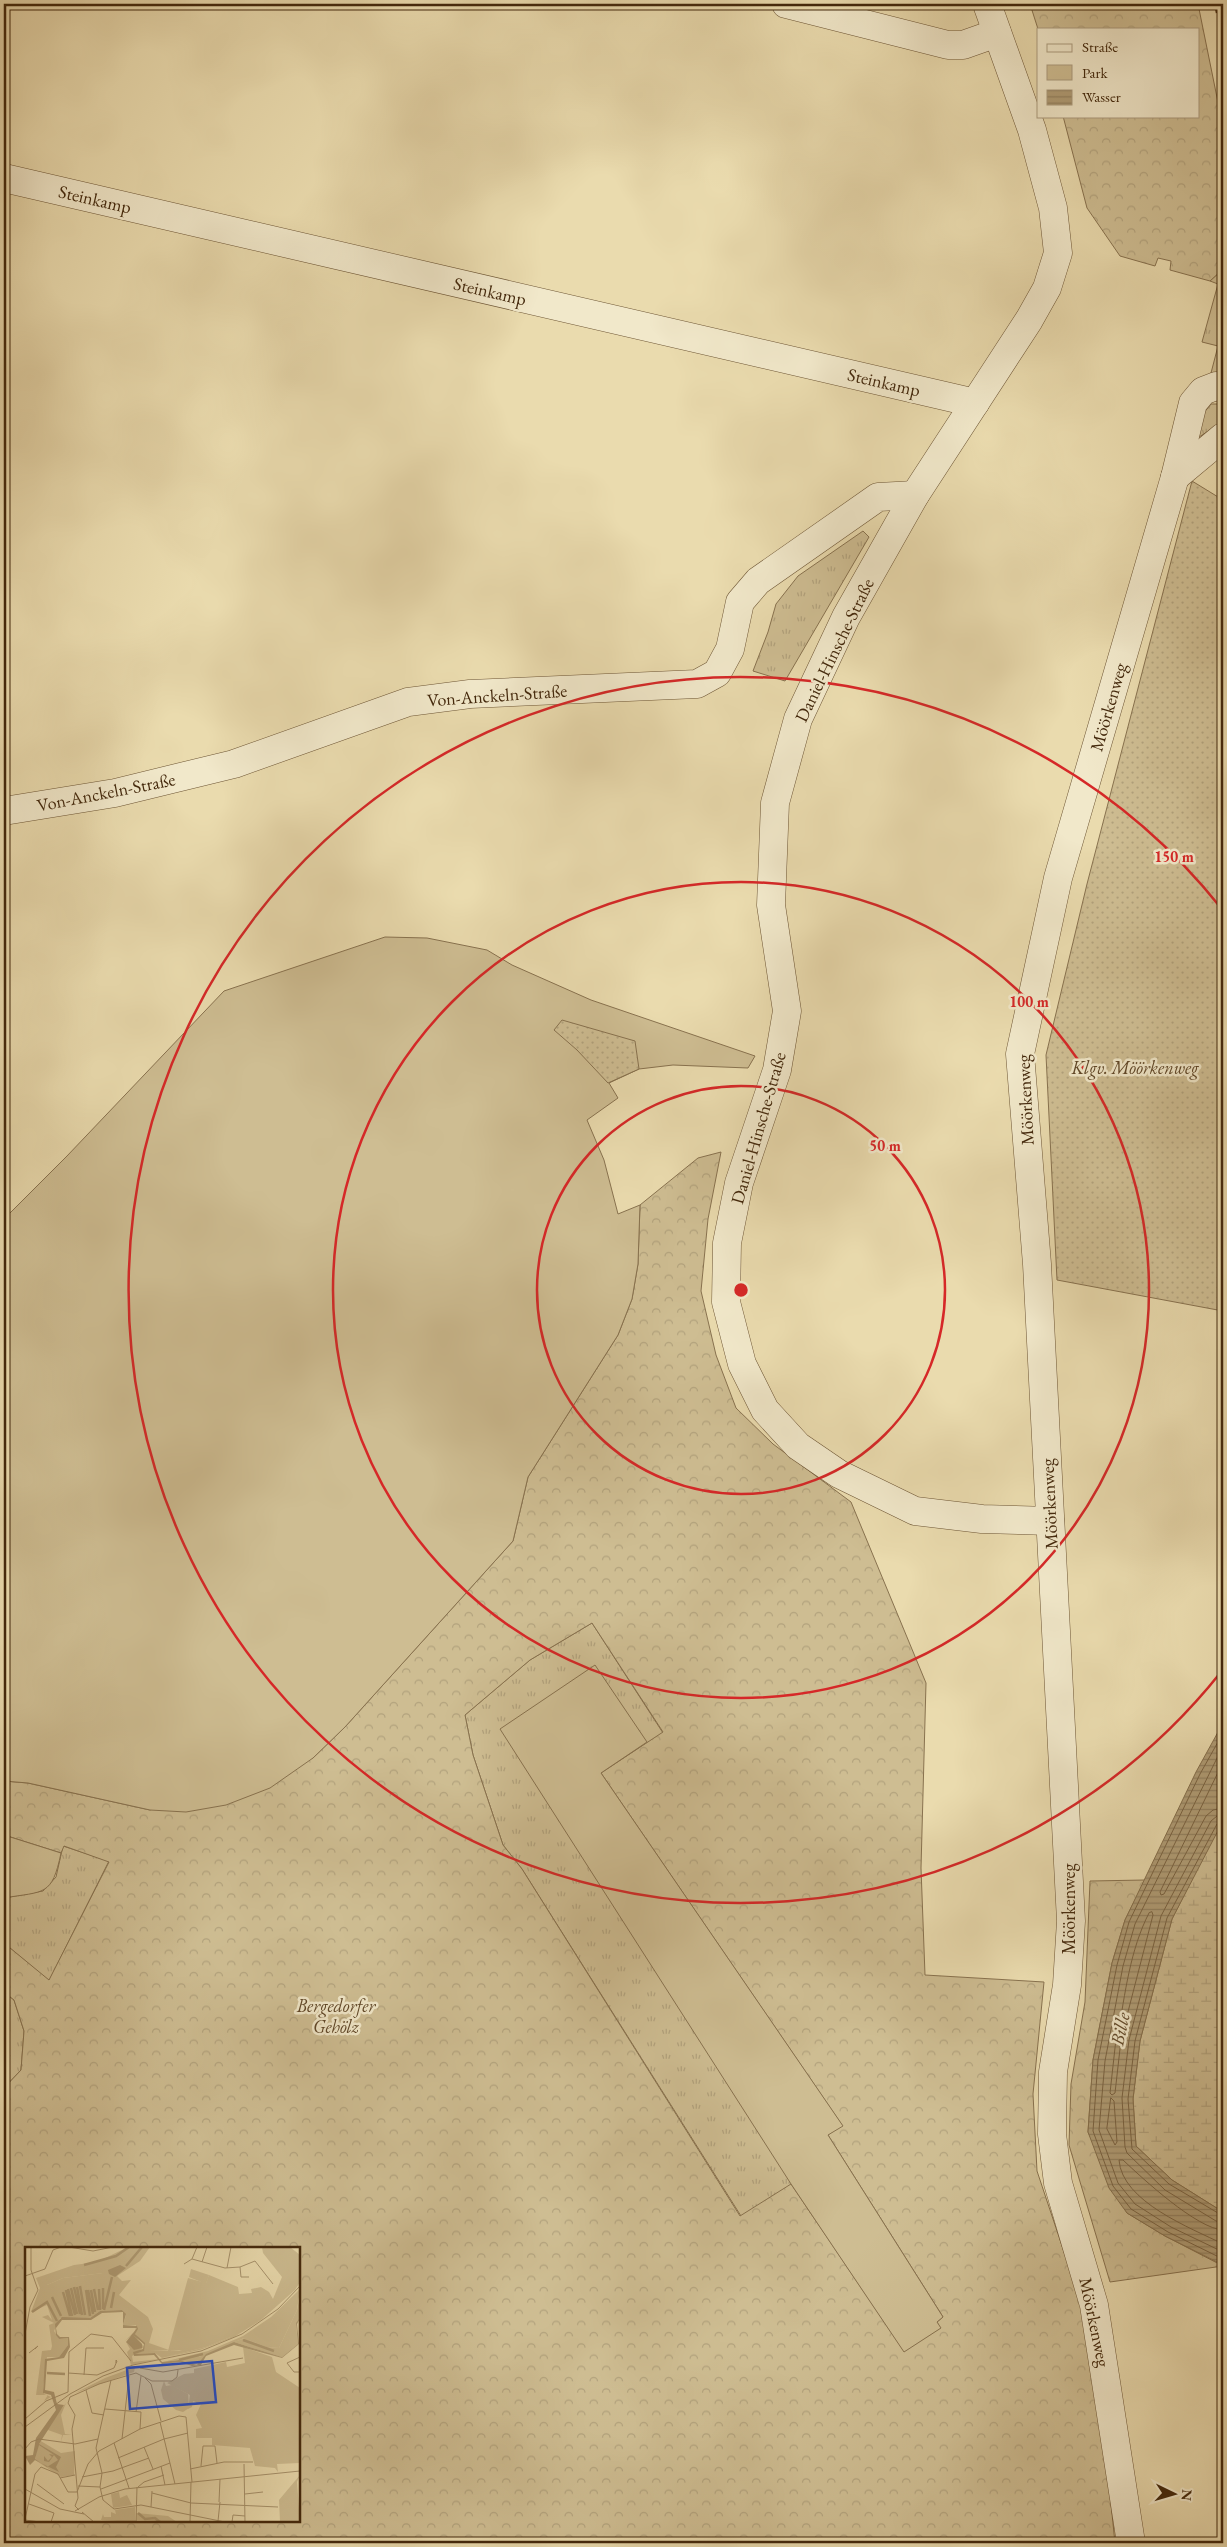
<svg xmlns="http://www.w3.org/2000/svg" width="1227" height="2547" font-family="'EB Garamond',serif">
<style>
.grass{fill:url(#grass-tufts);stroke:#88724f}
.forest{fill:url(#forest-crowns);stroke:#88724f;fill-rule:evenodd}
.wetland{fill:url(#wetland-marsh);stroke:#88724f}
.park{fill:#cebd92;stroke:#88724f}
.garden{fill:url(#garden-dots);stroke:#88724f}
.water{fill:url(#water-rules);stroke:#856f4c}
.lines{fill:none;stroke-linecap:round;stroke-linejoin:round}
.shore{stroke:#7a6342;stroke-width:1}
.minor-casing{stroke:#6d5534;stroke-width:29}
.minor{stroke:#f1e8ca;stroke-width:28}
.rail{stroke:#43280c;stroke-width:4;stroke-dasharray:9 9;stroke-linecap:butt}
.ring{fill:none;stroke:#d62828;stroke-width:2.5}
.labels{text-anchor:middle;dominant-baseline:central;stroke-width:5;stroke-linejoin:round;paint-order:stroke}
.street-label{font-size:18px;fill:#43280c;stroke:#f1e8ca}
.park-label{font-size:18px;font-style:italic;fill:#5f4627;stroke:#f1e8ca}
.water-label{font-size:19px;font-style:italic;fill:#644b2c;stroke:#f1e8ca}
.inset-river{fill:none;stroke:#b19e77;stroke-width:2.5}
.inset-road{fill:none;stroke:#a7936d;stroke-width:1}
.view{fill:#1d4ed8;fill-opacity:0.15;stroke:#1d4ed8;stroke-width:2.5}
.inset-edge{fill:none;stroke:#43280c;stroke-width:2.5}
.centre{fill:#d62828;stroke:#f1e8ca;stroke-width:2.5}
.ring-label{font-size:15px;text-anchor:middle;font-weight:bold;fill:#d62828;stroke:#f1e8ca;stroke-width:5;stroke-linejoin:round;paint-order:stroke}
</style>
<defs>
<pattern id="grass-tufts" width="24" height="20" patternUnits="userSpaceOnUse" patternTransform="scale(1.25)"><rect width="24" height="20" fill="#cebd92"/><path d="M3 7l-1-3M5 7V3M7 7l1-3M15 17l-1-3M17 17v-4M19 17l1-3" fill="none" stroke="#b2a27d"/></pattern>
<pattern id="forest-crowns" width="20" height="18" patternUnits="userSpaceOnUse" patternTransform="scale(1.25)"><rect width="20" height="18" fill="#cebd92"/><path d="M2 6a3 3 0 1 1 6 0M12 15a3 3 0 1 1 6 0" fill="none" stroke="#b2a27d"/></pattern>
<pattern id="wetland-marsh" width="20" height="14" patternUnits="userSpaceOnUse" patternTransform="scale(1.25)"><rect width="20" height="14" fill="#cebd92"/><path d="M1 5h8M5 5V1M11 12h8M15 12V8" fill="none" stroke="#b2a27d"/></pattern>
<pattern id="garden-dots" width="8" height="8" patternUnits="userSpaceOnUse" patternTransform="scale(1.25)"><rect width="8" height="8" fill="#cebd92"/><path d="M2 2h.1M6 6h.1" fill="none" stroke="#b2a27d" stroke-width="1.8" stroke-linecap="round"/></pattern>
<pattern id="water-rules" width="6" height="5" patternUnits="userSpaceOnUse" patternTransform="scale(1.25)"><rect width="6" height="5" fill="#b19e77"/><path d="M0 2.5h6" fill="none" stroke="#928160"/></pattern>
</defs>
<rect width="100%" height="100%" fill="#eadbae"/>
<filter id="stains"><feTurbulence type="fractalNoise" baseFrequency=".004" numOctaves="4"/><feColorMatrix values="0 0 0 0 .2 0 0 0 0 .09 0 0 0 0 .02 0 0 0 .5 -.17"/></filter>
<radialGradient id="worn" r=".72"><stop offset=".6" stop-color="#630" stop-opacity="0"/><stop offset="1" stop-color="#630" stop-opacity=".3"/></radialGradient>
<g class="grass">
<polygon points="1223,269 1223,375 1211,373 1218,346 1202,342 1218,284 1210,281"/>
<polygon points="1211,404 1221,404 1223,415 1216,426 1196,439 1203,414"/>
<polygon points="863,531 869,537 785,681 753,671 768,632 776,604 798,576"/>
<polygon points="592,1623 663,1733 601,1773 943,2317 904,2352 741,2216 522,1869 503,1845 473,1755 465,1715 530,1660"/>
<polygon points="63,1846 109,1861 49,1981 4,1943 4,1898 43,1891 56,1877"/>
<polygon points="4,1992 14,2000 24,2031 21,2070 4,2088"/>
</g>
<g class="forest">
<polygon points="1030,4 1198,4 1223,127 1223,269 1210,281 1170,270 1171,261 1158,258 1155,266 1120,256 1087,208 1063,116 1198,116 1198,29 1038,29"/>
<path d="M721,1152L708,1219L701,1291L716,1355L736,1408L773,1444L851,1502L926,1683L921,1868L925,1975L1044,1982L1033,2094L1037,2171L1080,2300L1107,2465L1115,2543H4V2088L21,2070L24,2031L14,2000L4,1992V1943L49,1980L109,1862L64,1846L61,1853L4,1835V1781L28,1783L150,1810L313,1758L345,1727L513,1541L528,1477L618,1335L632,1299L638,1264L640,1205L698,1158ZM592,1623L663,1732L601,1773L842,2125L828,2135L943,2317L937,2322L940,2328L904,2351L791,2184L740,2216L522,1869L503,1845L473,1755L465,1715L530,1660ZM26,2248H299V2521H26Z"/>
<polygon points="1145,1880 1125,1920 1112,1963 1093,2060 1088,2132 1127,2213 1165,2236 1223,2266 1110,2282 1069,2145 1071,2084 1085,2002 1090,1881"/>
</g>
<polygon class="wetland" points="1223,1817 1223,2212 1172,2180 1136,2146 1133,2099 1140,2041 1172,1919"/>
<g class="park">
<polygon points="385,937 427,938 487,950 512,965 591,1000 755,1056 748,1068 673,1065 639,1069 609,1083 618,1098 587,1120 604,1160 618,1214 640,1205 638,1264 632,1299 618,1335 528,1477 513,1541 345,1727 313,1758 270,1788 226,1805 186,1812 150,1810 28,1783 4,1781 4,1219 67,1156 224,991"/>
<polygon points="595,1665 647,1742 601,1773 843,2126 828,2135 943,2317 937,2322 941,2328 904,2352 791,2184 500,1729"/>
<path d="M4,1835L61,1853C52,1897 44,1891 4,1898Z"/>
</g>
<g class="garden">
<polygon points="1192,481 1223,500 1223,1311 1057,1280 1046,1055 1087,884"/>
<polygon points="562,1020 635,1041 639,1069 608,1083 577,1050 554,1030"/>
</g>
<polygon class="water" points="1223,1723 1223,1821 1172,1919 1140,2041 1133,2099 1136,2146 1172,2180 1223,2212 1223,2265 1165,2236 1127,2213 1109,2188 1088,2132 1093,2060 1112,1963 1125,1920 1196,1772"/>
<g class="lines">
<g class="shore">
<polyline points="1223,1733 1200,1774 1129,1922 1117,1965 1098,2060 1093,2131 1113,2186 1131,2209 1168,2232 1223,2259"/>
<polyline points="1223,1746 1135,1924 1123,1966 1105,2061 1099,2130 1118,2183 1135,2204 1171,2227 1223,2252"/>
<polyline points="1223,1762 1160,1892 1161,1895 1164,1894 1206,1816 1213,1810 1223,1808"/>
<polyline points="1223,1815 1217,1816 1211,1821 1161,1916 1129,2040 1122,2098 1125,2147 1127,2153 1165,2190 1216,2221 1223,2223"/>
<polyline points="1223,1822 1217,1824 1167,1918 1135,2041 1128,2099 1132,2149 1169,2184 1223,2216"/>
<path d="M1152,1912L1153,1915L1122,2035L1119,2036L1118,2034C1125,1994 1130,1950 1149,1913Z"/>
<polygon points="1119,2038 1121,2040 1115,2093 1112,2095 1110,2093 1116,2039"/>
<polygon points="1111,2098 1114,2101 1117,2142 1115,2145 1107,2129"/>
<path d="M1223,2230C1197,2229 1142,2178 1123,2160H1119C1122,2202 1191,2228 1223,2244"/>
</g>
<g class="minor-casing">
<g id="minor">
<polyline points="786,4 948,45 963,45 997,33"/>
<polyline points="987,4 1032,130 1053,208 1058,253 1047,288 1029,320 915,495 846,617 798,719 775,803 771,905 787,1011 777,1070 739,1183 727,1243 726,1302 742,1364 765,1410 798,1446 839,1474 915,1511 982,1519 1050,1521"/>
<polyline points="4,178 975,403"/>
<polyline points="1175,477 1223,437"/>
<polyline points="4,811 115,793 234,764 408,702 470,694 697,684 717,673 730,649 740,602 758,581 878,497 915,495"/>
<polyline points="1131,2543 1094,2305 1058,2183 1052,2134 1053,2072 1067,1985 1071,1921 1037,1264 1020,1054 1058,878 1175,477 1193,403 1203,391 1216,386 1223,388"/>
</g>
</g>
<use href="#minor" class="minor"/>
<polyline class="rail" points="1216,4 1223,39"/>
</g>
<g class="ring">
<circle cx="741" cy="1290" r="204"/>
<circle cx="741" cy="1290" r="408"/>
<path d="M1221 1672A613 613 0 1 1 1221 908"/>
</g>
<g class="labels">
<g class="street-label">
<text transform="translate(95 199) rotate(13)">Steinkamp</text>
<text transform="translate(490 291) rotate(13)">Steinkamp</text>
<text transform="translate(884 382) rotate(13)">Steinkamp</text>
<text transform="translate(834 650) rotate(-64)">Daniel-Hinsche-Straße</text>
<text transform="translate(497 695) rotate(-4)">Von-Anckeln-Straße</text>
<text transform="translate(1108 707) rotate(-74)">Möörkenweg</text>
<text transform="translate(106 792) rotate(-11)">Von-Anckeln-Straße</text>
<text transform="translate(1025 1100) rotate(-93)">Möörkenweg</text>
<text transform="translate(758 1128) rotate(-74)">Daniel-Hinsche-Straße</text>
<text transform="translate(1049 1504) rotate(-93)">Möörkenweg</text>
<text transform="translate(1068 1909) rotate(-90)">Möörkenweg</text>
<text transform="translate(1095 2322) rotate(78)">Möörkenweg</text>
</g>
<g class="park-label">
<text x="1135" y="1067">Klgv. Möörkenweg</text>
<text x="336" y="2005">Bergedorfer<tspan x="336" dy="21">Gehölz</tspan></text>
</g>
<g class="water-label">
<text transform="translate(1120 2029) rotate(-78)">Bille</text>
</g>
</g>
<g transform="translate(25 2247)">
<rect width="275" height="275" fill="#eadbae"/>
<path d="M103,0H125L115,14L92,29L97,34L106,33L94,48L123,70L128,82L124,96L144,103H124L110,87L111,78H98L101,68L97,63L75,64L65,71H35L29,84L34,92L43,91V98L34,110H22L18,141L19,147L26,150L19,154L23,148H11L17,104L26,103L27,99L24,78L29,76L17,70L23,68L27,73L22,58L6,65L15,41L11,31L49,18L72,15ZM78,26L57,43L56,39L22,38L38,31ZM108,86L119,100L107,109L108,115L134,112L106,118L102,105L105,102L101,95L107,101L114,95L109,103L117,98L113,93L106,89L100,94Z" fill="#cebd92" fill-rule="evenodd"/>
<path d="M237,0H265L275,8V35L270,43L236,73L209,90L175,103L137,111L181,100L208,89L160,103L143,104L163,31L181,36L184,28L213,40L214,47L227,46L226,42L236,40L244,45L248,52L257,30L238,6ZM275,42L272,63L254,101L241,100L219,91L178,109L138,115L183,104L218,89L246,70ZM218,100L247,110L251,125L275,141V216L252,217L253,225L250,221L230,219L225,201L187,198V191H171V182L177,181L171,168L176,157L170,158L171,155L168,154L167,160L163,162L165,148L142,136L159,127L169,126V122L201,115L202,120L220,116ZM110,120L109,125L50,146L80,131ZM275,228L272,235L275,275H255L254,253Z" fill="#cebd92"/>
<path d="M275,49V71L271,79L273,97L257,110L209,95L220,91L241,100L254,101L272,63ZM205,87L208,89L181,100L137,111L130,106L109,107L118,104L120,96L125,98L124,103L154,104ZM181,107L174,118L153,113L173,108L174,110Z" fill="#cebd92"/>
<path d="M139,134L141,139L147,138L163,147L164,161L158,165L151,163L138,152L136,143ZM41,156L36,168L40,187L47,188H38L36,195L37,188L23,183L14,191ZM14,193L36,206L50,204L49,228L36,230L10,213ZM94,245L95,251L102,248L107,258L88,261L86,247ZM110,260V275L76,273L78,267L79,270H86V265L91,267L90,263ZM111,266L143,269L152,275L115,273H111Z" fill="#cebd92"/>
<path d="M166,22L184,28L181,37L164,30ZM78,26L80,27L78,40L57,43L54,39L28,49L22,38L38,31Z" fill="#cebd92"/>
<path d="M95,18L101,21L90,30L84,27L83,23ZM97,63L101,67L98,78L112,79L113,82L110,87L120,96L119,104L110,107L130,106L137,115L154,113L172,118L181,107L209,95L257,110L273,97L271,76L275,71L272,77L274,97L257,111L209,98L181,109L176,118L167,119L155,115L137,117L129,108L109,109L108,105L118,102L119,97L108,88L117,97V101L109,103L101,95L112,81H98V65L77,66L66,73H37L31,81L32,87L35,90H44L45,100L39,111L22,114L20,143L29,145L32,157L39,158L14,197L36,210L31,220L34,225L10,213L5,218L0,209L8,208L11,191L31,163L26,148L18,146L20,112L34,110L43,98V91L34,92L31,88L30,77L37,70L65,71L75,64ZM14,198L29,208L24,207L27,210L23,214L19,209V214L24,215L29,208L33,213L22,220L10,212Z" fill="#b19e77" fill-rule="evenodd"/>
<path class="inset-river" d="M59,18L91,9L104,0M101,19L117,0M55,39L60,68M49,40L55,67M52,40L57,68M46,41L52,67M43,42L50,68M69,42L73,63M74,42L75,63M41,43L47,69M61,43L65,69M63,43L68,67M66,43L70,65M38,45L45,69M27,50L36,69M86,61L89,45M78,62V41M79,63L87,30M7,65L22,55L32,74M218,93L249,104M154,113L178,107M22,126L40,127M113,266L120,272L130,271L135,275"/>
<path class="inset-road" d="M44,0L68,4L88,0M167,12L200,21L215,20L230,14M230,14L248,37M177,15L182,0M159,17L167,12L172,0M215,20L216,30H224M202,21L206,0M0,29L20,22L28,3L36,0M0,87L5,60L13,43L6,23V0M4,106L13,99L10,102M275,110L262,116L269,125H275M115,121L138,125L218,111M43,126L72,128L89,121L92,114L91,113V116M59,128L61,101H79M120,131L126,137L136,174M86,133L71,201L77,226L75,240L78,253L89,262L116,258L200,275M61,143L67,166L79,168M80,162L116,165L115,182M111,165L116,129M0,172L21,154L43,145L44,105L66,87L87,90L106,114M135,175L150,237M0,180L45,147L78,129L108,118L176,104L217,87L253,62L275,39M97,192L104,129M89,196L104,241M119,200L128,222M0,202L6,195L14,192L50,197L73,192M93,211L139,192L163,186M219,217L220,275M136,219L140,238M176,219L178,199H190L192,216M165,222L199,215H228M57,230L88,224L124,211M35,231L50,228M12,237L39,257M53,239L75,240M113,240L119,235L139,228M0,242L35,262L59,267M76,242L145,216M6,245L10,227L16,220L33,227L43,245H52M52,245L63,217L74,204L115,182L154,169L161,170L167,235M127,246L166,256L253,260M220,247L238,245M194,255L195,232M4,257L29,266L26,275M126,260L127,244M54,263L50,259L53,251L47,182L50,168L43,156L45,150L74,137L111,126L127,134H147L152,130L153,123M50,264L74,250L100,242L275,224M57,265L69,275M0,272L6,245M0,273L15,275M193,274L195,255M111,275L112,240M165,275L166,235M207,275L208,268L220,269"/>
<path class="view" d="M187,114L191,155L105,162L102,121Z"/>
<rect width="275" height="275" class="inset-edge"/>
</g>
<circle cx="741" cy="1290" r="8" class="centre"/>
<g class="ring-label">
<text x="1174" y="862">150 m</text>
<text x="1029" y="1007">100 m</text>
<text x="885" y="1151">50 m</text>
</g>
<rect width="1227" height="2547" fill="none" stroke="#eadbae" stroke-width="20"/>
<rect x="5" y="5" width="1217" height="2537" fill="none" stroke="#43280c" stroke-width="2.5"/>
<rect x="10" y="10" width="1207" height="2527" fill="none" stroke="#43280c"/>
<rect x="1037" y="28" width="162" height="90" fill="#f1e8ca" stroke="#ab9b7e"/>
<rect x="1047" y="44" width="25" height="8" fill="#f1e8ca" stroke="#ab9b7e"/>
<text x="1082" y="52" font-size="15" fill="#43280c">Straße</text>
<rect x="1047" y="65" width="25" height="15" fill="#cebd92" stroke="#ab9b7e"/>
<text x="1082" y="78" font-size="15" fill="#43280c">Park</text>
<rect x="1047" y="90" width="25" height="15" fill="url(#water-rules)" stroke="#ab9b7e"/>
<text x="1082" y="102" font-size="15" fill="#43280c">Wasser</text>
<g transform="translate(1174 2494) rotate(95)" stroke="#f1e8ca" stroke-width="4" paint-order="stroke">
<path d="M0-4L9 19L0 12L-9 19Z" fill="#43280c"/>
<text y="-8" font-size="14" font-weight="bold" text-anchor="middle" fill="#43280c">N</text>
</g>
<rect width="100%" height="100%" filter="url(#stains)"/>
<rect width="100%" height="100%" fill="url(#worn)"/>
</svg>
